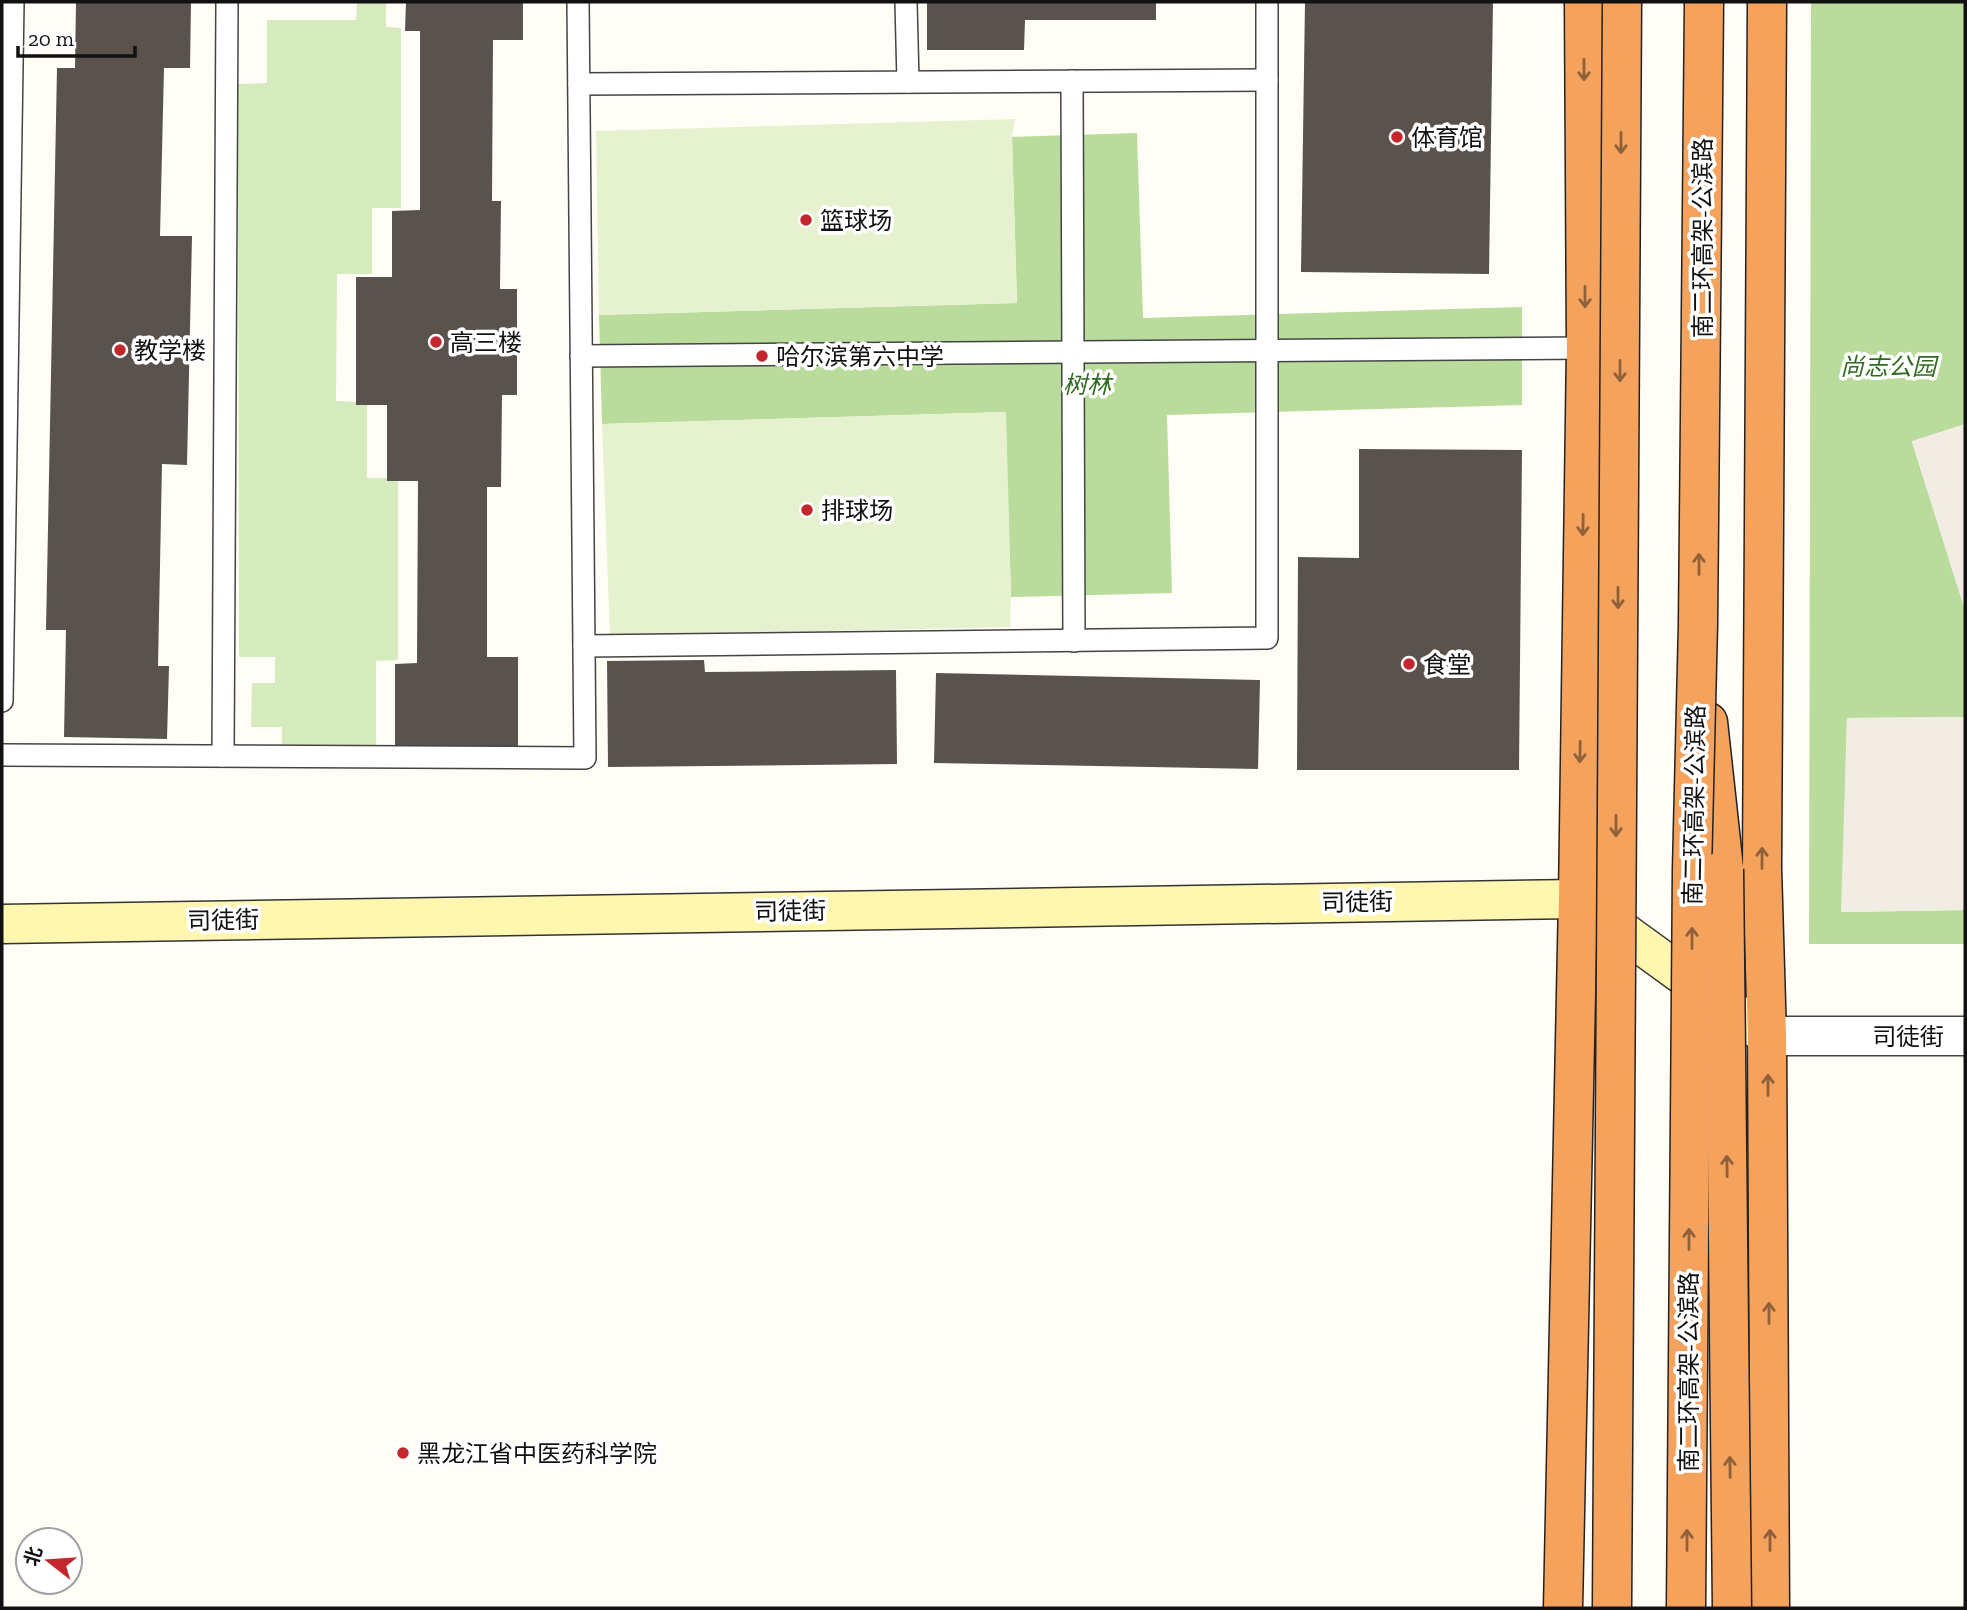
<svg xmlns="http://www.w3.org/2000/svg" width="1967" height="1610" font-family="'Zilla Slab','Noto Sans SC',serif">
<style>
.green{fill:#d5ebbd}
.forest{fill:#b9dc9c}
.pitch{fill:#e6f2cf}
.plaza{fill:#f1ede2}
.building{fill:#5a524d}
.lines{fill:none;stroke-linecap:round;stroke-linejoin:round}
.lane-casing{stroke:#444;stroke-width:24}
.street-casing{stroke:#444;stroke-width:41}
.secondary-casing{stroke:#333;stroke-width:41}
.highway-casing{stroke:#222;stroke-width:41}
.lane{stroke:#fff;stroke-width:21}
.street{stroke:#fff;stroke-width:38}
.secondary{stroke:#fff6b0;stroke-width:38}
.highway{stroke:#f5a25d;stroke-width:38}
.highway-bridge-casing{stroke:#222;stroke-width:41;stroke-linecap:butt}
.highway-bridge{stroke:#f5a25d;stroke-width:38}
.oneway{stroke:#8e613b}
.poi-dot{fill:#c4262e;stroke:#fff;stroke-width:2.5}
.labels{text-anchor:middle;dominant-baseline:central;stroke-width:7;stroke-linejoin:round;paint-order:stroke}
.poi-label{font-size:24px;fill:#111;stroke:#fff;text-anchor:start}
.street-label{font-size:24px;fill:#111;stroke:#fff}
.park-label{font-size:24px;font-style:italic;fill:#2f6b1f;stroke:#fff}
</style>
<rect width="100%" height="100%" fill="#fffdf5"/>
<polygon class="green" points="357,2 386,2 386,27 401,28 401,208 372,208 372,274 337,274 336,401 367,402 367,478 398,478 398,660 376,661 376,746 282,747 282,727 251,727 252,683 275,683 275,657 239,657 238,84 267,83 267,20 356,20"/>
<g class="forest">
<polygon points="1811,2 1965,2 1965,424 1912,442 1965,610 1965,717 1847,718 1842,912 1965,910 1965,944 1809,944"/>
<polygon points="1137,133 1143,318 1522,307 1522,405 1167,415 1172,593 1011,597 1005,412 602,424 599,315 1017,303 1012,137"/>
</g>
<g class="pitch">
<polygon points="1015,119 1012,137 1017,303 599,315 596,131"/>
<polygon points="1006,412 1011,597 1010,627 610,636 602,424"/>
</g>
<g class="plaza">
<polygon points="1965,424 1965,610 1912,441"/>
<polygon points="1965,717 1965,910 1841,912 1847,718"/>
</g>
<g class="building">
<polygon points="76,2 191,2 190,68 164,68 160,236 192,236 187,465 162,464 158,666 169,666 167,739 64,737 66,630 46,630 57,68 75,68"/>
<polygon points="406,2 523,2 523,40 493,40 492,201 501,201 500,289 517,289 517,395 502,395 501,487 487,487 487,657 518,657 518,749 395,749 395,664 417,663 418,481 387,481 387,405 356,405 356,277 392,277 392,211 420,210 420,31 405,31"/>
<polygon points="927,2 1156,2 1156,20 1025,20 1024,50 927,50"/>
<polygon points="1305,2 1493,2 1489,274 1301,272"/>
<polygon points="1359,449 1522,450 1519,770 1297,770 1298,557 1359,558"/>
<polygon points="704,660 705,672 896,670 897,764 608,767 607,661"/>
<polygon points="936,673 1260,680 1258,769 934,763"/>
</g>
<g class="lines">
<g class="lane-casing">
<g id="lane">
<polyline points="906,2 908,82"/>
<polyline points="1072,81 1074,641"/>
<polyline points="579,84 1267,80"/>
<polyline points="581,356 1586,348"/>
<polyline points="584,646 1267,638 1267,2"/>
<polyline points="2,701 13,2"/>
<polyline points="2,755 585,758 578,2"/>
<polyline points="223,756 227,2"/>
</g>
</g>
<g class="street-casing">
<polyline id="street" points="1767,1036 1965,1036"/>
</g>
<g class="secondary-casing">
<polyline id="secondary" points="2,924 1578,899 1767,1036"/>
</g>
<g class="highway-casing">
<g id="highway">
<polyline points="1767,2 1762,868 1767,1036 1770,1608"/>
<polyline points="1708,722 1724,869"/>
<polyline points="1563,1608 1578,899 1586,348 1584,2"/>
</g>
</g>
<use href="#lane" class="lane"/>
<use href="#street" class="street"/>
<use href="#secondary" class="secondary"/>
<use href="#highway" class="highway"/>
<g class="highway-bridge-casing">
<g id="highway-bridge">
<polyline points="1724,869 1732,1608"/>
<polyline points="1612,1608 1622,2"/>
<polyline points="1686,1608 1692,870 1698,624 1704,2"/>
</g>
</g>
<use href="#highway-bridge" class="highway-bridge"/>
</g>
<defs><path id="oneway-shaft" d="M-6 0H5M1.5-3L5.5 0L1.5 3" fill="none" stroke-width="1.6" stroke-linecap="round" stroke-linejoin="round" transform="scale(1.75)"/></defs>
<g class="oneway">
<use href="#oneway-shaft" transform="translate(1584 70) rotate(90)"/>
<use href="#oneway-shaft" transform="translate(1621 143) rotate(90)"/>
<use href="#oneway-shaft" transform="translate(1585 297) rotate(90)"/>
<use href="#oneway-shaft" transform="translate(1620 371) rotate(90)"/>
<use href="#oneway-shaft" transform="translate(1583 525) rotate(91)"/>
<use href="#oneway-shaft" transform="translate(1699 564) rotate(-90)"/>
<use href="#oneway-shaft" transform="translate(1618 598) rotate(90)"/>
<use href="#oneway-shaft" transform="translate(1580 752) rotate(91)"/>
<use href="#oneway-shaft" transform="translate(1616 826) rotate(90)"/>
<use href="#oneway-shaft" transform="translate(1762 858) rotate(-90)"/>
<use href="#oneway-shaft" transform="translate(1692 938) rotate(-90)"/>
<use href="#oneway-shaft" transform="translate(1768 1085) rotate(-90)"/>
<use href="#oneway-shaft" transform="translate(1727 1166) rotate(-91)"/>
<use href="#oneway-shaft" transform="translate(1689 1239) rotate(-90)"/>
<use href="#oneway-shaft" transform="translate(1769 1313) rotate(-90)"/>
<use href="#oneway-shaft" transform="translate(1730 1467) rotate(-91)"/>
<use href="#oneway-shaft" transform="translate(1687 1540) rotate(-90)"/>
<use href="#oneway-shaft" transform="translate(1770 1540) rotate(-90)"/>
</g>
<g class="poi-dot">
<circle cx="1397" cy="137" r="7"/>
<circle cx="806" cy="220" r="7"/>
<circle cx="436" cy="342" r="7"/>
<circle cx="120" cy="350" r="7"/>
<circle cx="762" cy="356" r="7"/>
<circle cx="807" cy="510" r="7"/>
<circle cx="1409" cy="664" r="7"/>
<circle cx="403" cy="1453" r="7"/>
</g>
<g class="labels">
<g class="poi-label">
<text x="1411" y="137">体育馆</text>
<text x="820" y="220">篮球场</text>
<text x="450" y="342">高三楼</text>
<text x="134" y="350">教学楼</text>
<text x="776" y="356">哈尔滨第六中学</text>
<text x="821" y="510">排球场</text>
<text x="1423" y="664">食堂</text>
<text x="417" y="1453">黑龙江省中医药科学院</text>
</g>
<g class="street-label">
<text transform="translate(1702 238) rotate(-90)">南二环高架-公滨路</text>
<text transform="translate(1694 805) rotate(-89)">南二环高架-公滨路</text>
<text transform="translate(1357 902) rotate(-1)">司徒街</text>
<text transform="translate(790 911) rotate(-1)">司徒街</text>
<text transform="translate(223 920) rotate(-1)">司徒街</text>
<text x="1908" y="1036">司徒街</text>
<text transform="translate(1688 1372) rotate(-90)">南二环高架-公滨路</text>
</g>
<g class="park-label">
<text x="1888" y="366">尚志公园</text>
<text x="1087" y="384">树林</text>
</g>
</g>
<rect width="1967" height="1610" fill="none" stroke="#111111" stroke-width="7"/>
<g transform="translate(49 1561) rotate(287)"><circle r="33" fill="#ffffff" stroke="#a0a0a0" stroke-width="2"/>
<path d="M0-5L12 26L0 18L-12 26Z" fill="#c4262e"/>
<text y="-10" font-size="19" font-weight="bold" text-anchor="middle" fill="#111111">北</text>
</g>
<path d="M18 46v10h117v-10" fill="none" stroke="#111111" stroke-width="3.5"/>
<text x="28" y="46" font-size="21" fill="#111111" stroke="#ffffff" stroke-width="5" paint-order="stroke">20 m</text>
</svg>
